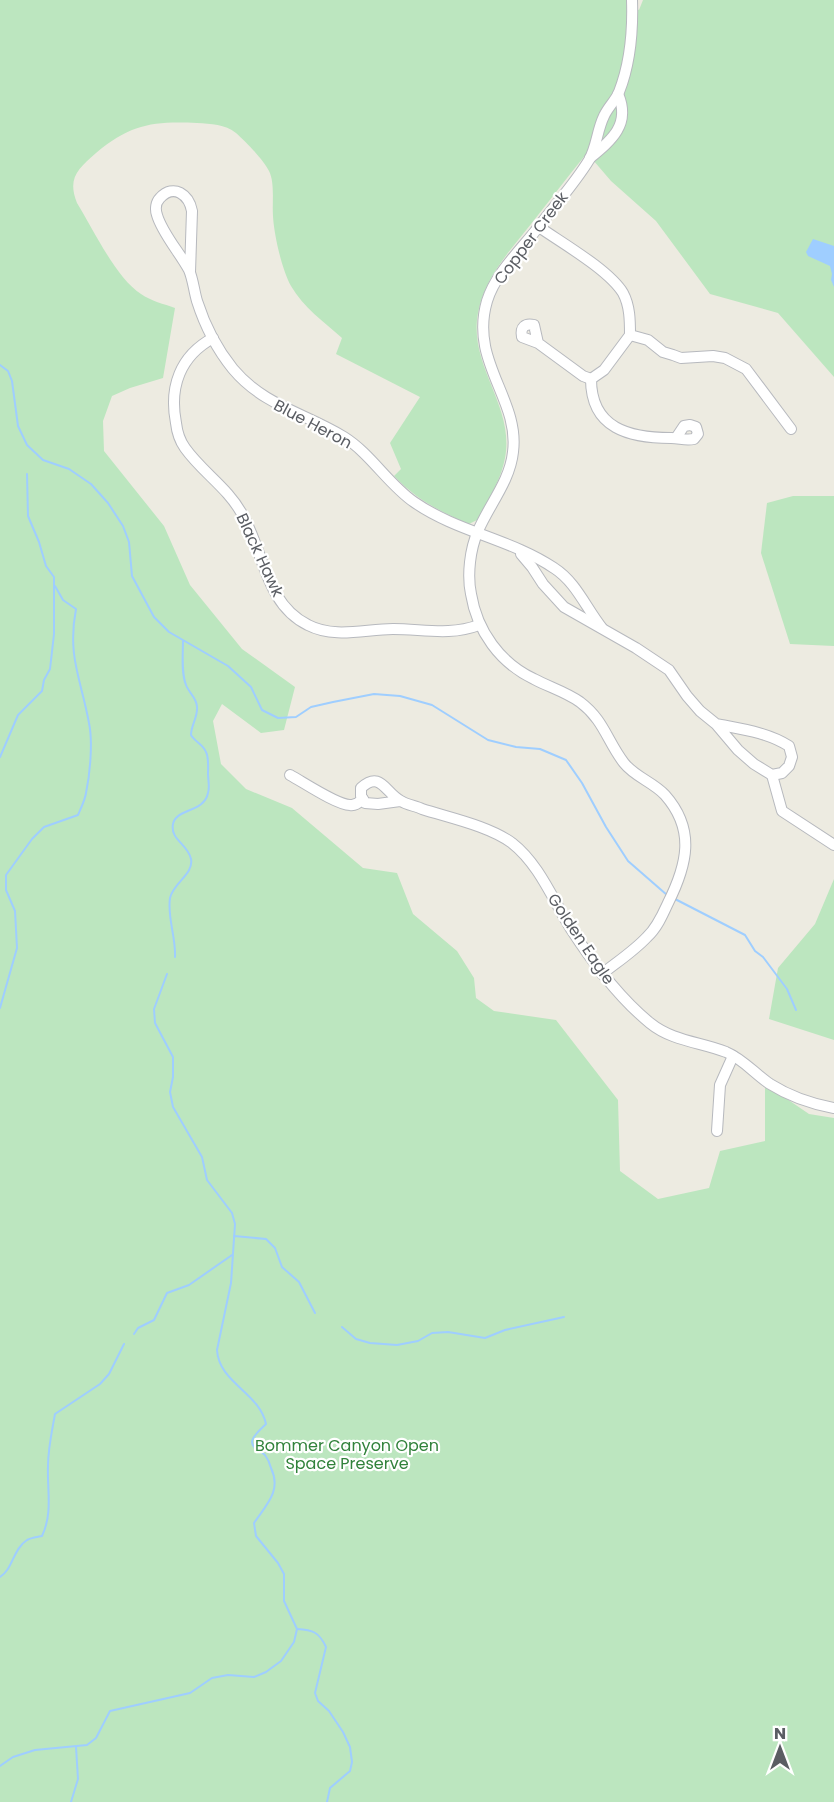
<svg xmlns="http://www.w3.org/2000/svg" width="834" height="1802" font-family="Poppins,sans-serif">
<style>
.green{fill:#bce6bf}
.water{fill:#9fceff}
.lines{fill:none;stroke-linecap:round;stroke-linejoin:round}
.stream{stroke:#9fceff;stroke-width:2}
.minor-casing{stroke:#b7b9be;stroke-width:12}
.minor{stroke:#fff;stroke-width:10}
.labels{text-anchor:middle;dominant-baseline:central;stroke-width:4.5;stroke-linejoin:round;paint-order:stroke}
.street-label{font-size:16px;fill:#5a5d63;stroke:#fff}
.park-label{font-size:16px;fill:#31823b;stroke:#fff}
</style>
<rect width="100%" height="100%" fill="#edebe1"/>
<g class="green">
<path d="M0,0H626L627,5L639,10L643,0H834V377L778,313L710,294L656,221L611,181L587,153C568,176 550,200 531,224C509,252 485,277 478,313C468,366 515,406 505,458C501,480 488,501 477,520L469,524C440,512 416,499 394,476L401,469L390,443L420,397L336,354L342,338C324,322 303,307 291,286C282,270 274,235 273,216C272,202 275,183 269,171C264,160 245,141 236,133C225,124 211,124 197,123C153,121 131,124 96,153C78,169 67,178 77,203C93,229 116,278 141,294C151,301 164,304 175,308L163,378L130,388L112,396L103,421L104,451L164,526L190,585L242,649L295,687L284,730L261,733L222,704L213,721L221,764L246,789L292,808L363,868L397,873L413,914L457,951L474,978L476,998L494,1011L556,1020L618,1100L620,1171L658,1199L709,1188L720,1151L765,1141V1084L809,1114L834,1118V1802H0Z"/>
<polygon points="793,496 834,496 834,646 790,644 761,553 767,503"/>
<polygon points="834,879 834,1040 769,1019 778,968 815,924"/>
</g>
<polygon class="water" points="813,239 834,246 834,287 831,280 832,274 830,266 808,256 806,252"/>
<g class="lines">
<g class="stream">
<polyline points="0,365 8,371 12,381 18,426 27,445 43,460 69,469 91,484 108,503 123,526 129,542 132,576 154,617 169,632 228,666 251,687 262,710 278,718 296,717 311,707 333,702 374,694 400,696 432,705 488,740 516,747 540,749 566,760 582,783 606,827 628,861 667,895"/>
<polyline points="0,757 18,715 42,691 44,680 50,669 54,634 54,577 46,566 39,542 28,516 27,474"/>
<polyline points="675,899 745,935 755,951 763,957 787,989 796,1010"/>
<path d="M175,957C176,937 167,917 170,898C173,883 194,874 191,859C188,844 170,840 173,824C176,808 204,813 208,793C210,787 208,780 208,774C208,768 209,758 206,752C203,744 195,742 191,735C191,725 198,717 197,707C197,698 189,693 186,685C181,672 183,655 183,641"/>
<path d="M0,1008L17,948L15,911L6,890V875L32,839L44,827L78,815C81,808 85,800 86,793C90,774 93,742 89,723C81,679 67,656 76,609L63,600L55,586"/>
<polyline points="234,1236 266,1239 275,1248 282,1267 299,1282 315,1313"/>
<polyline points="342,1327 356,1339 370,1343 397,1345 418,1341 432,1333 448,1332 485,1338 505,1330 564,1317"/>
<polyline points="134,1334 138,1328 154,1320 167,1293 189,1285 232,1255"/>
<path d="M0,1577C13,1569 13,1549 27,1540C31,1538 38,1537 42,1536C53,1513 47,1490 48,1466C48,1448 52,1431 55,1414L100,1384L109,1374L124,1344"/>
<path d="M297,1629C313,1630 319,1632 326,1647L315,1693L318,1701L329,1711L343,1732L350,1747L352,1762L350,1771L330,1788L327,1802"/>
<path d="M0,1766L13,1757L35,1750L87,1745L96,1738L110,1711L190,1693L212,1678L228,1675L254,1677L266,1672L281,1661L294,1642L297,1629L284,1601V1574L278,1563L256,1536L254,1523C266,1505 282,1491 271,1468C270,1464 268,1459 265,1455C261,1451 252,1449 252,1442C252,1436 262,1428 266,1424C259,1392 219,1383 217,1350L231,1283L235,1224L232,1213L207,1180L202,1157L173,1107L170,1092L173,1077V1057L155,1023L154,1009L167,974"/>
<polyline points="71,1802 78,1779 76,1747"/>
</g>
<g class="minor-casing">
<g id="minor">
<path d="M590,158C612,140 631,124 618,94"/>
<path d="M539,227C562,243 609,270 623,293C630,306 630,321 630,335L604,370L591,379"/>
<path d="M190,272L192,211C189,195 174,183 160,198C156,202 155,209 157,215C162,233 180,253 189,270C193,279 194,291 197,301C205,326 216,348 233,369C264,406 305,413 344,437C371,454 388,484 414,502C457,532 511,539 554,568C576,582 586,608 602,628"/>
<polyline points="630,335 648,340 663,352 673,355 681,358 713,356 725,358 746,369 791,429"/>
<path d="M213,338C180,356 169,387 176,423C177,432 180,441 185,448C202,472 228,488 242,514C264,551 265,604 308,625C335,639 365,629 393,629C423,629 450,636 479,625"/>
<path d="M538,343L534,325C525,323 520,327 522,337L538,343L583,376L591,379"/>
<path d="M591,379C591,429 630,438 671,438C680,438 685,441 694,439L698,434L696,427L690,425L684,426L676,438"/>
<path d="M521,554L532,567L543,584L564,607L636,648L669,670L687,696L700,711L716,724L738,750L754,764L772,775L782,773L789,766L792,757L789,746C767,732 741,729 716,724"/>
<path d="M290,775C303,782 337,805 350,805C356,806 359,802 363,799"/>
<polyline points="772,775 782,811 834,845"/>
<path d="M400,801L378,804L365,803L361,796V788C381,770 385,793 401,801C407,805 416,806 422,809C450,818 489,826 512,843C539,864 553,900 571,929C593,963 618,997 650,1023C672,1041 700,1042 726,1052C743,1059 755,1074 770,1084C789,1096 812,1104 834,1108"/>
<path d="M602,974C617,962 634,951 647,937C657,928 663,914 668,903C687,865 696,830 665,795C653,782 635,777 624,763C607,741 604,720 580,702C566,692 549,687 534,679C500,663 477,631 471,594C467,575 470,549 478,531C489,505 510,481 513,452C520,399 469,362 487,301C496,272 522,249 540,225C556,204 575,183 589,160C597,146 597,130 604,116C608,107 616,100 619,92C630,64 633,30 632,0"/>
<polyline points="717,1131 720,1085 733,1056"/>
</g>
</g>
<use href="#minor" class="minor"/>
</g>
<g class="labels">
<g class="street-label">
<text transform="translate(531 238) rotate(-53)">Copper Creek</text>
<text transform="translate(313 424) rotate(28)">Blue Heron</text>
<text transform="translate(260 555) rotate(65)">Black Hawk</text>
<text transform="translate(581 939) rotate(56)">Golden Eagle</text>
</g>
<g class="park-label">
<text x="347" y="1445">Bommer Canyon Open<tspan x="347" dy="18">Space Preserve</tspan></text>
</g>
</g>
<g transform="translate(780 1748)" stroke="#ffffff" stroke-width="4.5" paint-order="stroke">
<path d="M0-4.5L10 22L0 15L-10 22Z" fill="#5a5d63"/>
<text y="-9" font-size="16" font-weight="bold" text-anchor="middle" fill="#5a5d63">N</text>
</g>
</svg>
